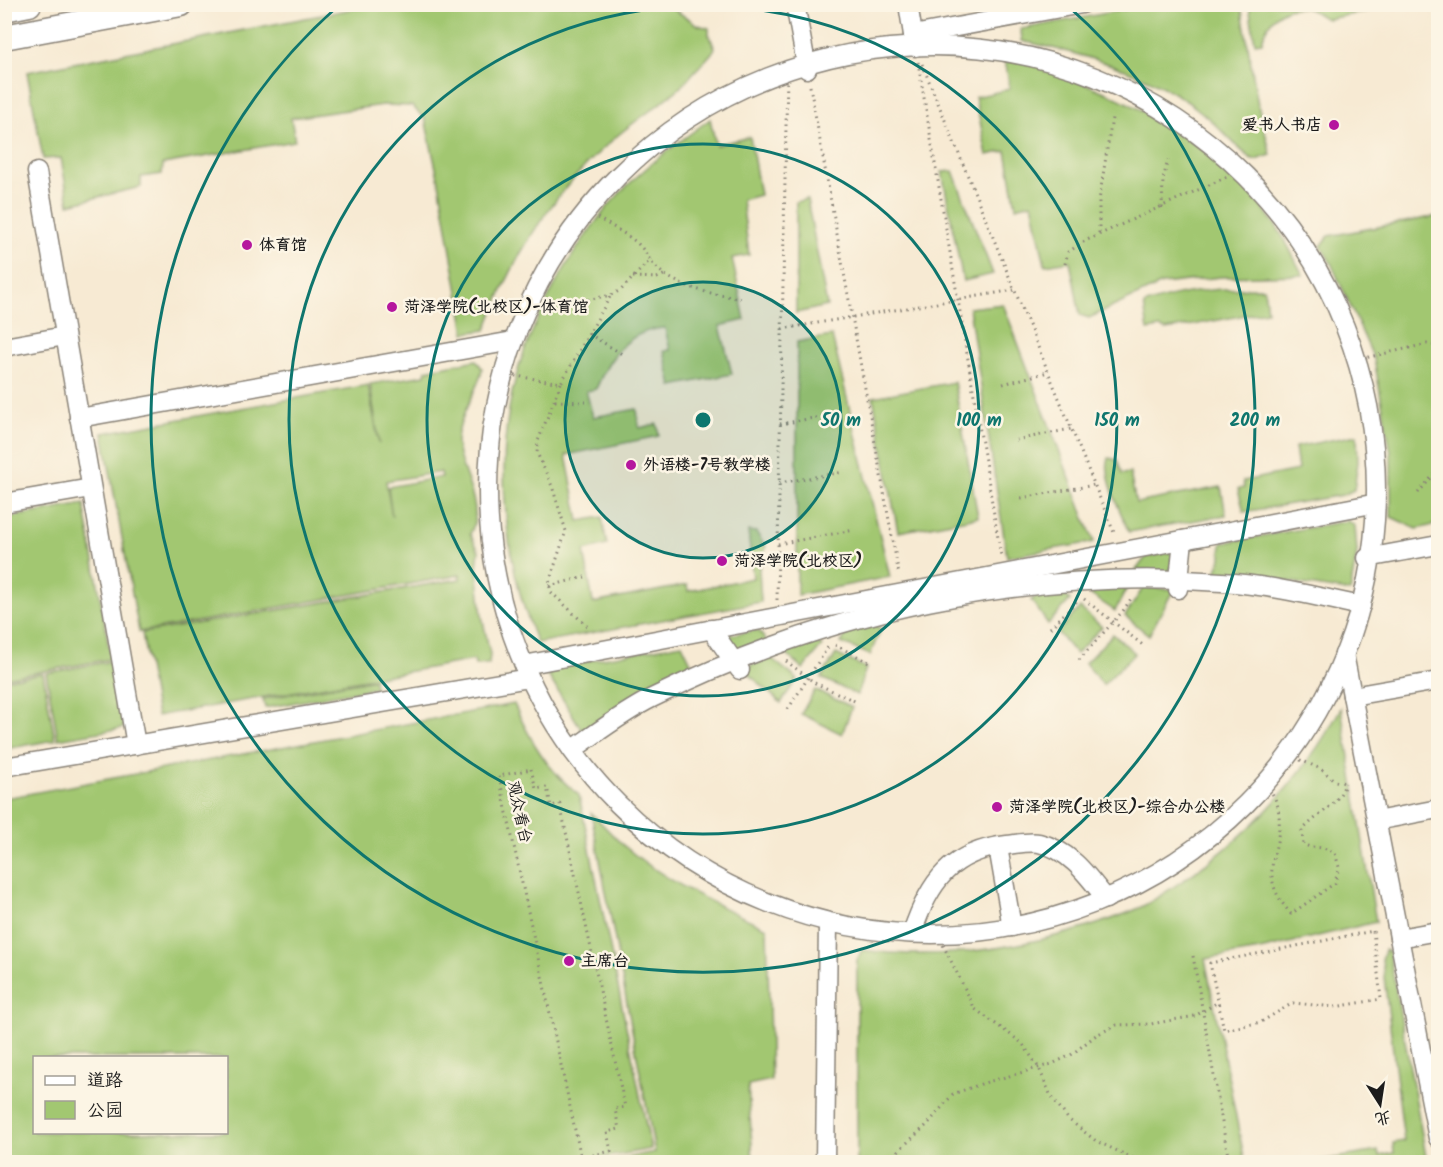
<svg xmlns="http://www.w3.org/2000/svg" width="1443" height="1167" font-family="Kalam,'LXGW WenKai TC',sans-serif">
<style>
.green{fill:#a2c771;stroke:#5f7246;stroke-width:1.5;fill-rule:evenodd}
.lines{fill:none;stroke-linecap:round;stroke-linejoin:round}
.minor-casing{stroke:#8a8378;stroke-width:21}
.major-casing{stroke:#8a8378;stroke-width:27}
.path{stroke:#8a8378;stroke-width:3;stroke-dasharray:1.5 4.5;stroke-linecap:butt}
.minor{stroke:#fff;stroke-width:18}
.major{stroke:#fff;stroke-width:24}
.ring{fill:none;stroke:#0f766e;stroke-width:3}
.poi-dot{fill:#b5179e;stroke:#fcf5e5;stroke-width:2}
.labels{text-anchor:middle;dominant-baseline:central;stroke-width:5;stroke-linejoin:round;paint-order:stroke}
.poi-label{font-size:16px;font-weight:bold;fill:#1c1c1c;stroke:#fcf5e5;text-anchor:start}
.street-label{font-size:16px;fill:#1c1c1c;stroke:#fcf5e5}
.centre{fill:#0f766e;stroke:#fcf5e5;stroke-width:3}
.ring-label{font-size:18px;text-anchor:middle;font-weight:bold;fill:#0f766e;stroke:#fcf5e5;stroke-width:5;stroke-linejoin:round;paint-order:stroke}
</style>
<rect width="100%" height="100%" fill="#fcf5e5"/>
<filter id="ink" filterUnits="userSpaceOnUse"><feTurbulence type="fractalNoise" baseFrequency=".0167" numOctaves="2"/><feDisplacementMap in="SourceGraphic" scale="12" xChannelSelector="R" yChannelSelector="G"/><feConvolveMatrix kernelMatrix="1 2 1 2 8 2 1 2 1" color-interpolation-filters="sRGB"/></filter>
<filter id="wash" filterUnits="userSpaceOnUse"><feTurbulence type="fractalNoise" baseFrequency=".008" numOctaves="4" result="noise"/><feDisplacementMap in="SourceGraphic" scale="24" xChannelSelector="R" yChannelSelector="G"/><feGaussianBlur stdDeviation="1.35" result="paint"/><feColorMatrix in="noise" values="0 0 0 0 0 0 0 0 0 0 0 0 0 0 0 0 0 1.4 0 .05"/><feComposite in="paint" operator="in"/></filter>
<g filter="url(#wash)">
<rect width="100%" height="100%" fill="#f7ead3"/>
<g class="green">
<path d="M373,5H667L698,25L709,28V35L715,48C711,56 707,58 701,65C692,73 685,84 676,91C657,107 636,120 617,136C556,188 513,254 486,330L465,333L439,182L425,119L412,106L383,105L291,118L295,141L163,164L162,174L141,177V187L69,204L61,158L43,159L27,72Z"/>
<path d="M1150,5H1241L1258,105L1271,155L1256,160L1250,158C1231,142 1216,123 1196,108C1148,71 1081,54 1022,41L1021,29Z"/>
<path d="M1249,5V4L1398,5L1328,19C1321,18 1318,13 1311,10C1286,1 1267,18 1262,42L1255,43Z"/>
<path d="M1008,57C1111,87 1209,134 1274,223C1286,239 1294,259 1303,275L1221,277L1162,284L1089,318L1080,315L1070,261L1045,265L1032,203L1016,207L1006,151L987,155L975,97L1010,89L1005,60Z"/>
<path d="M710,119L716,145L750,137L760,195L742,200L749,255L732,258L745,320L720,326L732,374L672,386L664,351L670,350L665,328C627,330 609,358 596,389L586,391L593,417L637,409L639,428L657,424L659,436L566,455L579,521L602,517L607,545L584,551L593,603L687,585L688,591L753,578L748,531L756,532L766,547L759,569L761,602L537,643C501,556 491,438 525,349C543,303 570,254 601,215C631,176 671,148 710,119Z"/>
<polygon points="953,171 993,274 963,281 942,172"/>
<polygon points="807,199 827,306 796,313 796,202"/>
<polygon points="1438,216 1438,524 1417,529 1391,517 1391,453 1374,359 1331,263 1321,246 1329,236"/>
<path d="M1264,288L1267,311L1166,330L1160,328L1148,330L1144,305C1183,290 1223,288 1264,288Z"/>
<polygon points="1003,304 1094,542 1007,557 969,308"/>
<polygon points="832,336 890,577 797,595 797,342"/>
<path d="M476,360L482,368L481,375C474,394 458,421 457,440C456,467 487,504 470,534L479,551L477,567L482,616L490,654L489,664L475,665L474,660L157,716L142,633L460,579V575L139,632L103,433L368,385L379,444L370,384L425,375L426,370ZM441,472L442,477L388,487L392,517L386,481Z"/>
<polygon points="954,382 978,517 898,532 873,397"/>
<polygon points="1357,435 1358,462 1354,490 1343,495 1244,512 1238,489 1244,488 1243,481 1298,470 1295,447"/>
<path d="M1109,458L1117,460L1122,474L1130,473L1136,503L1221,487L1226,515L1129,532C1122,516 1102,474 1109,458Z"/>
<polygon points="84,504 111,659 5,678 5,518"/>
<polygon points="1348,521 1355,526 1357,552 1350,592 1286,581 1216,574 1221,558 1222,543"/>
<polygon points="1173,552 1174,563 1169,572 1136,570 1146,557"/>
<polygon points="1127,588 1115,611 1091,595 1093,589"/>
<polygon points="1143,588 1174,589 1149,635 1125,616"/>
<polygon points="1061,592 1070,600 1048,624 1031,600 1043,593"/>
<polygon points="1080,608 1102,627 1076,654 1057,632"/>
<polygon points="872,623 881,629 870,655 841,643 848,631"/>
<polygon points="758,630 767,642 734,651 723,636"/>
<polygon points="1113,634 1135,653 1103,685 1085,663"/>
<polygon points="815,641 822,646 803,669 784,652"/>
<polygon points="682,644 695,671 583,732 546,672 558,666"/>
<polygon points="836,654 866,668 857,695 821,678"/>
<polygon points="771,658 797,679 781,703 742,668"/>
<polygon points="112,661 124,728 58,739 46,673"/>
<polygon points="43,673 55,740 5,749 5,680"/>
<polygon points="370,680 374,680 375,688 265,708 263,699"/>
<polygon points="815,690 852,707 842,734 801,714"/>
<path d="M514,704C530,740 548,771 579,795L651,1149L580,1162H5V798ZM34,1058H226V1132H34Z"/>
<path d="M1341,708L1376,922L1260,950L1205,959L1245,1162H857V960L862,950C917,958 970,954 1024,943C1064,935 1100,925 1137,909C1151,903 1164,893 1176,885C1247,839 1301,782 1341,708Z"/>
<path d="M591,813C602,823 612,835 623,845C665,882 717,905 767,928L771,1080L748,1085L753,1162H604L655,1152Z"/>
<polygon points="1385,950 1389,952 1427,1162 1311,1162 1378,1151 1379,1156 1394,1153 1393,1143 1404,1141 1382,960"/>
</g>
</g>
<g filter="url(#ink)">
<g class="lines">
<g class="minor-casing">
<g id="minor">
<polyline points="795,4 807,69"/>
<polyline points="908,4 915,47"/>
<polyline points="913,35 1082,4"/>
<circle cx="932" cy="490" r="444"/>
<polyline points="37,172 136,745"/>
<polyline points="4,347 65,336"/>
<polyline points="79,418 513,341"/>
<polyline points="4,503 91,488"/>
<polyline points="1367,558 1438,545"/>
<polyline points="1178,589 1183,540"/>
<polyline points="711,629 740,670"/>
<polyline points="1344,654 1438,1138"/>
<polyline points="524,665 1372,504"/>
<polyline points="1352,696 1438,681"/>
<path d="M572,750C598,732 624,712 652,698C829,610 1024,568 1222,582C1269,585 1315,596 1361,606"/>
<polyline points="4,767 529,678"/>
<polyline points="1376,821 1438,809"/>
<polyline points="998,847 1012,927"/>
<path d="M912,933C929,882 951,851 1007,845C1017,844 1030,841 1039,843C1070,850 1088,876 1106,899"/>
<polyline points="1399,938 1438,931"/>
<polyline points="825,1162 828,923"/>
</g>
</g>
<g class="major-casing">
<g id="major">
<polyline points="4,9 29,4"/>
<polyline points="4,37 181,4"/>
</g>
</g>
<g class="path">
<polyline points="918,62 1001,556"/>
<polyline points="922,64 1115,535"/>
<polyline points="810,86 899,575"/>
<polyline points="1162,208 1163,180 1168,160"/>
<path d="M587,212C603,222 621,230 636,242C644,249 647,256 653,264C671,286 713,295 740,298"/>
<polyline points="1099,233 1099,201 1112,118"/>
<polyline points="1065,264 1068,252 1085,241 1240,171"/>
<polyline points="633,277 657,278 666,274"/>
<polyline points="523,313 611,295 621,290 651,259"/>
<polyline points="782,329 1014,290"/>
<polyline points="589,334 622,354"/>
<polyline points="1356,360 1427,344 1438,346"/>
<polyline points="503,374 561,383 611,295"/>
<polyline points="561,383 538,441 537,453 552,486 566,531 549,583 551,592 590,629"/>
<polyline points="1003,384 1048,372"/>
<polyline points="555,401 586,402"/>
<polyline points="780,424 831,415"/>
<polyline points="1016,440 1071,429"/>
<polyline points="779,483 844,472"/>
<polyline points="1418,493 1438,470"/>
<polyline points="1021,498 1094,485"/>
<polyline points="778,544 854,530"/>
<polyline points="549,586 585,577"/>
<polyline points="1084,599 1144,646"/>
<polyline points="777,600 787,74"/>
<polyline points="1050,628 1078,600"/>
<polyline points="835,645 871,663"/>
<polyline points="1079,660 1123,611 1132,597"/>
<polyline points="786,661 815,683 857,702"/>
<polyline points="788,709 828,647"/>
<polyline points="1289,755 1321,769 1335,781 1346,783"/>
<polygon points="531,769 536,789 547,787 551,806 560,804 625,1107 615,1109 619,1129 607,1132 611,1151 581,1158 499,776"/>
<path d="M1267,783C1270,791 1277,800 1278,808C1286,852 1252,870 1291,914L1335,883L1339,867L1335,853C1320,844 1313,850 1303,844L1302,831C1316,814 1339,806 1345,783"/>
<polygon points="1373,931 1381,999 1335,1007 1293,1003 1261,1022 1224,1030 1210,963"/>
<polyline points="943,945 975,1009 1022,1043 1039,1068 1050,1094 1068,1119 1096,1141 1141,1162"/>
<polyline points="1193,956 1229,1162"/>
<polyline points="893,1162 899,1150 927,1125 953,1094 984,1083 1052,1064 1071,1055 1096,1035 1117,1025 1151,1024 1195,1016 1218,1002"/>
</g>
<use href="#minor" class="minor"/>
<use href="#major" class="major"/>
</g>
</g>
<circle cx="703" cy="420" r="138" fill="#0f766e" fill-opacity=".12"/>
<g class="ring">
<circle cx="703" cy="420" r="138"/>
<circle cx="703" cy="420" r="276"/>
<circle cx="703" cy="420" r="414"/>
<path d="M1069 7A552 552 0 1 1 337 7"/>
</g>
<g class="poi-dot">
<circle cx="1334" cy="125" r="6"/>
<circle cx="247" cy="245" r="6"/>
<circle cx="392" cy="307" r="6"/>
<circle cx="631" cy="465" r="6"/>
<circle cx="722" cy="561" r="6"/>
<circle cx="997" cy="807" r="6"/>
<circle cx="569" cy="961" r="6"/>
</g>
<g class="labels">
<g class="poi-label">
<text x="1322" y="125" text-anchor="end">爱书人书店</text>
<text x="259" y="245">体育馆</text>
<text x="404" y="307">菏泽学院(北校区)-体育馆</text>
<text x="643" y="465">外语楼-7号教学楼</text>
<text x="734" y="561">菏泽学院(北校区)</text>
<text x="1009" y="807">菏泽学院(北校区)-综合办公楼</text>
<text x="581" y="961">主席台</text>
</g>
<g class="street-label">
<text transform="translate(519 812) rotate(78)">观众看台</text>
</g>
</g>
<circle cx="703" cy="420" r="9" class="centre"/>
<g class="ring-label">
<text x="841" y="426">50 m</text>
<text x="979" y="426">100 m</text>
<text x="1117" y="426">150 m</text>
<text x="1255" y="426">200 m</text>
</g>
<rect width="1443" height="1167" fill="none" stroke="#fcf5e5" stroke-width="24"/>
<rect x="33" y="1056" width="195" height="78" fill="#fcf5e5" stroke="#a29e95" stroke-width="1.5"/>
<rect x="45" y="1076" width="30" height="9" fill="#ffffff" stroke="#a29e95" stroke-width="1.5"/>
<text x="87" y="1086" font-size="18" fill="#1c1c1c">道路</text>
<rect x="45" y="1101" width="30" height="18" fill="#a2c771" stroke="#a29e95" stroke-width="1.5"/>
<text x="87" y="1116" font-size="18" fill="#1c1c1c">公园</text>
<g transform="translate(1380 1104) rotate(168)" stroke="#fcf5e5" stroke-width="4.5" paint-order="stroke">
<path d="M0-4.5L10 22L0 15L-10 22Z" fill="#1c1c1c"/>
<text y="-9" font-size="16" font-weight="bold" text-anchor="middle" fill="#1c1c1c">北</text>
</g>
</svg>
